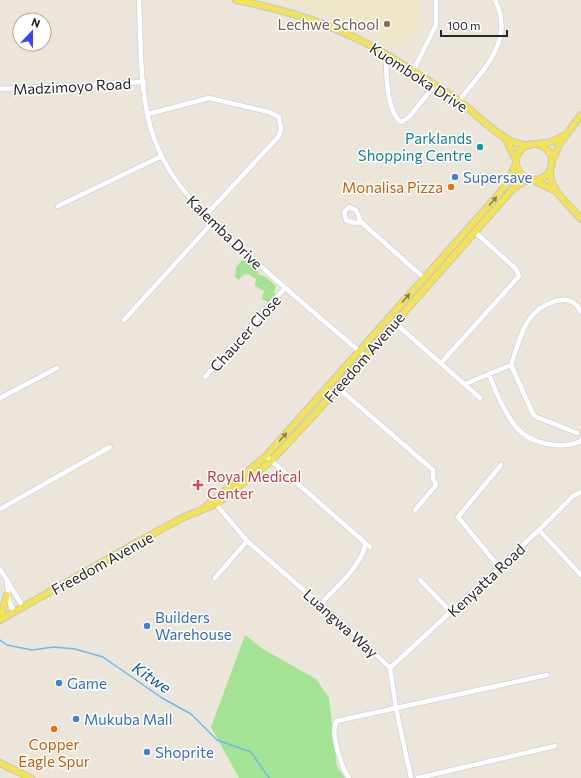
<svg xmlns="http://www.w3.org/2000/svg" width="581" height="778" font-family="Commissioner,sans-serif">
<style>
.education{fill:#ede6c8}
.green{fill:#a5e394}
.lines{fill:none;stroke-linecap:round;stroke-linejoin:round}
.stream{stroke:#69bbf0;stroke-width:1.5}
.minor-casing{stroke:#cfd0e2;stroke-width:6}
.major-casing{stroke:#c7c7c7;stroke-width:8}
.minor{stroke:#fff;stroke-width:4.5}
.major{stroke:#f2e257;stroke-width:6}
.oneway{fill:#8d8540}
.education-dot{fill:#8d6e63;stroke:#fff;stroke-width:1.5}
.culture-dot{fill:#0f9aa8;stroke:#fff;stroke-width:1.5}
.shop-dot{fill:#3f7fe0;stroke:#fff;stroke-width:1.5}
.food-dot{fill:#e8710a;stroke:#fff;stroke-width:1.5}
.health-dot{fill:#e0444e;stroke:#fff;stroke-width:1.5}
.labels{text-anchor:middle;dominant-baseline:central;stroke-width:3;stroke-linejoin:round;paint-order:stroke}
.education-label{font-size:15px;fill:#785e54;stroke:#fff;text-anchor:end}
.street-label{font-size:15px;fill:#282828;stroke:#fff}
.culture-label{font-size:15px;fill:#0d838f;stroke:#fff;text-anchor:end}
.shop-label{font-size:15px;fill:#366cbe;stroke:#fff;text-anchor:start}
.food-label{font-size:15px;fill:#c56008;stroke:#fff;text-anchor:end}
.health-label{font-size:15px;fill:#be3a42;stroke:#fff;text-anchor:start}
.water-label{font-size:16px;font-style:italic;fill:#0b5699;stroke:#fff}
</style>
<rect width="100%" height="100%" fill="#ebe6d9"/>
<polygon class="education" points="279,0 419,0 421,26 399,50 350,23"/>
<g class="green">
<polygon points="243,259 258,271 258,274 266,277 276,286 274,293 277,294 269,303 262,299 264,291 255,286 256,279 248,274 243,275 239,280 235,277 236,267"/>
<polygon points="245,635 263,649 316,679 329,698 337,767 345,778 239,778 211,727"/>
</g>
<g class="lines">
<polyline class="stream" points="0,640 7,645 32,650 54,647 75,649 103,657 162,698 191,714 217,740 251,752 269,778"/>
<g class="minor-casing">
<g id="minor">
<path d="M139,0C141,44 139,99 155,141C174,192 217,227 257,263C292,294 328,325 365,356"/>
<path d="M386,54C386,70 386,115 402,122L410,116L435,85"/>
<polyline points="413,71 436,25 436,0"/>
<polyline points="0,89 144,82"/>
<path d="M459,101C482,70 516,41 495,0"/>
<polyline points="148,114 209,98 269,112 279,117 281,130 279,136 205,216"/>
<polyline points="58,206 162,156"/>
<polygon points="349,207 356,210 361,222 355,223 346,220 344,212"/>
<polyline points="361,222 424,278"/>
<polyline points="124,320 212,223"/>
<polyline points="394,322 480,398"/>
<polyline points="441,363 519,276 516,269 475,232"/>
<path d="M489,375C496,392 504,412 516,427C530,444 561,450 581,441"/>
<polyline points="205,377 285,288"/>
<polyline points="465,384 511,365"/>
<polyline points="337,387 433,470 433,478 436,485 415,510"/>
<polyline points="0,398 57,368"/>
<path d="M577,433L534,416L511,365C519,343 523,316 546,305C551,303 555,300 561,300C570,299 577,304 581,312"/>
<polyline points="266,456 370,547"/>
<polyline points="215,503 247,541 360,639 390,668 396,708 411,778"/>
<polyline points="0,509 110,447"/>
<polyline points="539,530 581,575"/>
<polyline points="499,567 458,517 501,465"/>
<polyline points="0,569 23,607"/>
<polyline points="215,578 247,541"/>
<polyline points="420,580 451,612"/>
<polyline points="7,583 9,601 14,612"/>
<path d="M320,605C333,590 366,562 365,542"/>
<polyline points="390,668 539,530 573,496 581,492"/>
<path d="M349,778C342,768 329,731 337,721L547,675"/>
<polyline points="418,778 555,746"/>
</g>
</g>
<g class="major-casing">
<g id="major">
<path d="M236,0C277,8 321,21 360,40C394,57 426,79 458,100C478,114 506,148 530,145"/>
<polyline points="506,140 516,160"/>
<polyline points="538,144 551,142 563,136"/>
<circle cx="534" cy="162" r="18"/>
<polyline points="552,161 560,143 581,115"/>
<path d="M550,170C549,191 569,204 581,219"/>
<polyline points="533,180 555,191"/>
<polyline points="206,506 266,456 498,195 509,181 516,163"/>
<polyline points="0,619 7,595"/>
<polyline points="0,620 143,539 184,517 216,504 255,474 271,461 312,417 511,191 518,185 530,179"/>
<polyline points="0,763 31,778"/>
</g>
</g>
<use href="#minor" class="minor"/>
<use href="#major" class="major"/>
</g>
<defs><path id="oneway-solid" d="M-6-.8H1V-3.2L6.5 0L1 3.2V.8H-6Z"/></defs>
<g class="oneway">
<use href="#oneway-solid" transform="translate(493 201) rotate(-49)"/>
<use href="#oneway-solid" transform="translate(406 298) rotate(-49)"/>
<use href="#oneway-solid" transform="translate(283 437) rotate(-49)"/>
</g>
<circle class="education-dot" cx="387" cy="24" r="4"/>
<circle class="culture-dot" cx="480" cy="147" r="4"/>
<g class="shop-dot">
<circle cx="455" cy="177" r="4"/>
<circle cx="147" cy="626" r="4"/>
<circle cx="59" cy="683" r="4"/>
<circle cx="76" cy="719" r="4"/>
<circle cx="147" cy="752" r="4"/>
</g>
<g class="food-dot">
<circle cx="451" cy="187" r="4"/>
<circle cx="54" cy="729" r="4"/>
</g>
<path class="health-dot" d="M196 479h4v4h4v4h-4v4h-4v-4h-4v-4h4z"/>
<g class="labels">
<g class="education-label">
<text x="379" y="24">Lechwe School</text>
</g>
<g class="street-label">
<text transform="translate(419 77) rotate(33)">Kuomboka Drive</text>
<text transform="translate(72 86) rotate(-3)">Madzimoyo Road</text>
<text transform="translate(225 232) rotate(44)">Kalemba Drive</text>
<text transform="translate(245 333) rotate(-48)">Chaucer Close</text>
<text transform="translate(364 357) rotate(-49)">Freedom Avenue</text>
<text transform="translate(102 563) rotate(-29)">Freedom Avenue</text>
<text transform="translate(486 580) rotate(-43)">Kenyatta Road</text>
<text transform="translate(341 623) rotate(42)">Luangwa Way</text>
</g>
<g class="culture-label">
<text x="472" y="138">Parklands<tspan x="472" dy="17">Shopping Centre</tspan></text>
</g>
<g class="shop-label">
<text x="463" y="177">Supersave</text>
<text x="155" y="617">Builders<tspan x="155" dy="17">Warehouse</tspan></text>
<text x="67" y="683">Game</text>
<text x="84" y="719">Mukuba Mall</text>
<text x="155" y="752">Shoprite</text>
</g>
<g class="food-label">
<text x="443" y="187">Monalisa Pizza</text>
<text x="54" y="744" text-anchor="middle">Copper<tspan x="54" dy="17">Eagle Spur</tspan></text>
</g>
<g class="health-label">
<text x="207" y="476">Royal Medical<tspan x="207" dy="17">Center</tspan></text>
</g>
<g class="water-label">
<text transform="translate(152 677) rotate(34)">Kitwe</text>
</g>
</g>
<g transform="translate(32 32) rotate(22)"><circle r="19" fill="#ffffff" stroke="#a9a9a9"/>
<path d="M0-3L7 15L0 10L-7 15Z" fill="#3541fc"/>
<text y="-6" font-size="11" font-weight="bold" text-anchor="middle" fill="#282828">N</text>
</g>
<path d="M441 30v6h66v-6" fill="none" stroke="#282828" stroke-width="2"/>
<text x="447" y="30" font-size="12" fill="#282828" stroke="#ffffff" stroke-width="3" paint-order="stroke">100 m</text>
</svg>
